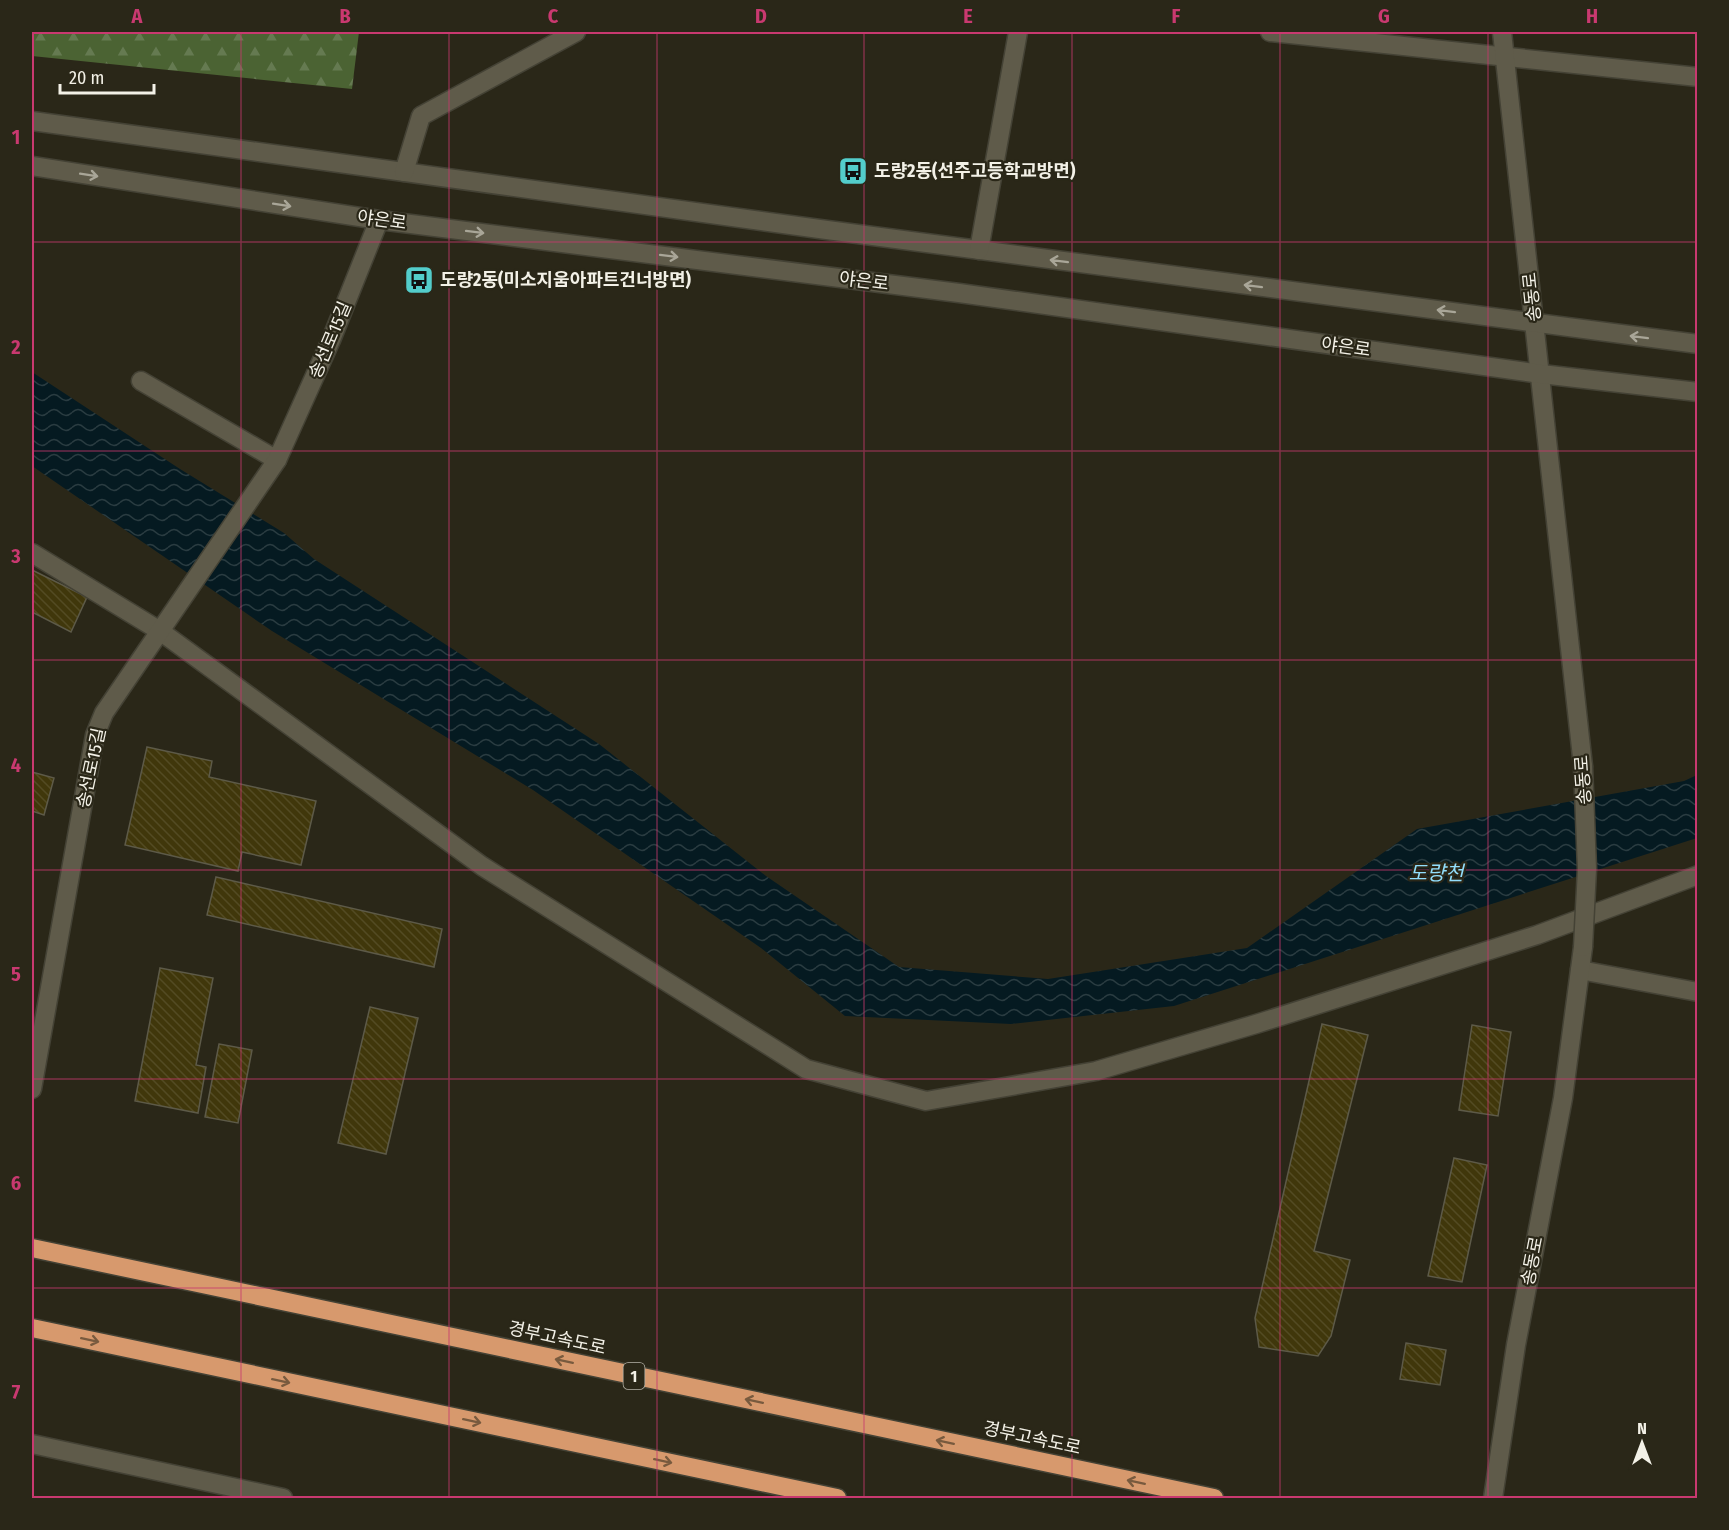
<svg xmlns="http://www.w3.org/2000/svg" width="1729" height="1530" font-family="'Fira Sans Condensed','Noto Sans KR',sans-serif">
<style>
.forest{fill:url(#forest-firs)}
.water{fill:url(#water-waves)}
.building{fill:url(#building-back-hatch);stroke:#5d5a48;stroke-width:1.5}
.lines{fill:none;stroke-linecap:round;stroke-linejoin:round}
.minor-casing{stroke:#444235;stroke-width:21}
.highway-casing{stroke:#444235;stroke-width:21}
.minor{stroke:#5f5b4a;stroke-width:18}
.highway{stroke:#d7996d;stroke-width:18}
.minor-bridge-casing{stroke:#444235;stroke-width:21;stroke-linecap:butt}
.minor-bridge{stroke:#5f5b4a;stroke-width:18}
.oneway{stroke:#a9a698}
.oneway2{stroke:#785a3e}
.grid{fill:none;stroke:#c93970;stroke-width:1.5;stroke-opacity:0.55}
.labels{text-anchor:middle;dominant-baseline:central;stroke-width:4.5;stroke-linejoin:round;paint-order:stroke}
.shield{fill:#2a2718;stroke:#b7b4a9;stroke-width:1.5}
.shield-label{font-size:16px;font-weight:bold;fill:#f3f1e7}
.poi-label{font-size:18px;font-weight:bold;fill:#f3f1e7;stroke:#2a2718;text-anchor:start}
.street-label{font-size:18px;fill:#f3f1e7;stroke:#2a2718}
.water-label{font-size:20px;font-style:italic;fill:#92defc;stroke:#2a2718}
.neatline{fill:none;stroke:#c93970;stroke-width:2}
.grid-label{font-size:20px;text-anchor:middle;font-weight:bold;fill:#c93970}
</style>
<defs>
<pattern id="forest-firs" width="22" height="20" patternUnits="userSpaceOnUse" patternTransform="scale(1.5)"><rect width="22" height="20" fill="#4b6333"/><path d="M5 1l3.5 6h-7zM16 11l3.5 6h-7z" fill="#657a51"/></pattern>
<pattern id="water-waves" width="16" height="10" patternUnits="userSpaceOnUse" patternTransform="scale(1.5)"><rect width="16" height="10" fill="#051a21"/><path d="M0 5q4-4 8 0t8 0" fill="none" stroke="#2a3c41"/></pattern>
<pattern id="building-back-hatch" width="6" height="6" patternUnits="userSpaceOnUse" patternTransform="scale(1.5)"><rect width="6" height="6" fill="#40370b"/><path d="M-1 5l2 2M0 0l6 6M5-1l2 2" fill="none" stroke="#534b23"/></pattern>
</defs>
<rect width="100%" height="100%" fill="#2a2718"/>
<polygon class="forest" points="32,32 359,32 352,89 32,56"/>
<polygon class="water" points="32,372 180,469 284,533 314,559 599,744 766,876 899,967 1048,979 1247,948 1417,829 1684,781 1697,775 1697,838 1174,1006 1011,1024 845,1016 761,948 533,790 272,631 32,466"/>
<g class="building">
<polygon points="32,570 87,597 71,632 32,612"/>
<polygon points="147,747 212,761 209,777 316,801 301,865 242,852 238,871 125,845"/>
<polygon points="32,772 54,778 44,815 32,811"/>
<polygon points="216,877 442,929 434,967 207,915"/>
<polygon points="160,968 213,978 196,1065 206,1067 198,1113 135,1101"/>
<polygon points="370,1007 418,1018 386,1154 338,1143"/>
<polygon points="1322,1024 1368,1035 1314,1251 1350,1260 1331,1336 1318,1356 1259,1347 1255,1318"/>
<polygon points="1472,1025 1511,1032 1498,1116 1459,1110"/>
<polygon points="219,1044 252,1050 238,1123 205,1117"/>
<polygon points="1454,1158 1487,1165 1462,1282 1428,1276"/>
<polygon points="1406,1343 1446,1350 1440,1385 1400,1379"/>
</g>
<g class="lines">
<g class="minor-casing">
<g id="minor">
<polyline points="1270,32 1698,77"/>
<polyline points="1502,32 1583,766"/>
<polyline points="32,121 827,230 1698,344"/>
<polyline points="32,166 379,220 959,293 1541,374 1698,392"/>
<polyline points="404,172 421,116 576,32"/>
<polyline points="979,250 1018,32"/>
<polyline points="141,381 277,460"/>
<polyline points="32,553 160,631 482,866 806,1069 926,1101 1096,1071 1256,1024 1537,935 1698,875"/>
<polyline points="1580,970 1698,992"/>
<polyline points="32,1089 95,735 104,713 277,460 331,340 379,220"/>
<polyline points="32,1444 283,1498"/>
<polyline points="1493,1498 1516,1345 1563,1098 1583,947"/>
</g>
</g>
<g class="highway-casing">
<g id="highway">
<polyline points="32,1248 1214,1498"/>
<polyline points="32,1328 837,1498"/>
</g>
</g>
<use href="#minor" class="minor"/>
<use href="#highway" class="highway"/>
<g class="minor-bridge-casing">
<polyline id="minor-bridge" points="1583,766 1587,869 1583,947"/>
</g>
<use href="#minor-bridge" class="minor-bridge"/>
</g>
<defs><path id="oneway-shaft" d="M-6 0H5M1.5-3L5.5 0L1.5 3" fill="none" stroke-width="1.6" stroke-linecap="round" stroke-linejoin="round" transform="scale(1.5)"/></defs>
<g class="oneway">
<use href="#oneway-shaft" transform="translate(89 175) rotate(9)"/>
<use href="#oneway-shaft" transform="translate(282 205) rotate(9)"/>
<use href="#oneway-shaft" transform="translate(475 232) rotate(7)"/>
<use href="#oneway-shaft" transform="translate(669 256) rotate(7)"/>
<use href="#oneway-shaft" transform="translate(1059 261) rotate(-173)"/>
<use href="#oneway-shaft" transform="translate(1253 286) rotate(-173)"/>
<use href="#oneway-shaft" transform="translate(1446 311) rotate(-173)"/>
<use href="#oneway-shaft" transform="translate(1639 337) rotate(-173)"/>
</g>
<g class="oneway2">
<use href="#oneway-shaft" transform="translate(90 1340) rotate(12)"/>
<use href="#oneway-shaft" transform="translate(564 1361) rotate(-168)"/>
<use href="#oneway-shaft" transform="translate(281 1381) rotate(12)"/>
<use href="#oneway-shaft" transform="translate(754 1401) rotate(-168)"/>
<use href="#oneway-shaft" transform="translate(472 1421) rotate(12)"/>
<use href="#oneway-shaft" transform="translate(945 1442) rotate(-168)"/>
<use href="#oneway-shaft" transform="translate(663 1461) rotate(12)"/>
<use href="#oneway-shaft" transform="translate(1136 1482) rotate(-168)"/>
</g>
<path class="grid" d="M241,32V1498M449,32V1498M657,32V1498M864,32V1498M1072,32V1498M1280,32V1498M1488,32V1498M32,242H1698M32,451H1698M32,660H1698M32,870H1698M32,1079H1698M32,1288H1698"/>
<defs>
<g id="bus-square" transform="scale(1.5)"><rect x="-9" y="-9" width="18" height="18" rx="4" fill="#53cdcb" stroke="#2a2718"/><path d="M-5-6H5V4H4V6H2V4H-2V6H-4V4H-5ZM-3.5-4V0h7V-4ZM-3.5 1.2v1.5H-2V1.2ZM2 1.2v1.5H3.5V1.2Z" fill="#111"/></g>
</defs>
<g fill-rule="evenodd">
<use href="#bus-square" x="853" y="171"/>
<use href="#bus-square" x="419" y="280"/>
</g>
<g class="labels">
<rect class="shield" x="623.5" y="1363" width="21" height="26" rx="4.5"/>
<g class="shield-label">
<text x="634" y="1376">1</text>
</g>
<g class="poi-label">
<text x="874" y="171">도량2동(선주고등학교방면)</text>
<text x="440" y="280">도량2동(미소지움아파트건너방면)</text>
</g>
<g class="street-label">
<text transform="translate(382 220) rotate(8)">야은로</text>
<text transform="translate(864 281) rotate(7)">야은로</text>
<text transform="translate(1532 297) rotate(-96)">송동로</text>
<text transform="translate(330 340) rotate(-67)">송선로15길</text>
<text transform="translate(1346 347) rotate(8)">야은로</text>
<text transform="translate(91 768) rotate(-78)">송선로15길</text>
<text transform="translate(1583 780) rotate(-94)">송동로</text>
<text transform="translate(1532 1261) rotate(-79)">송동로</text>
<text transform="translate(557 1338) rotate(12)">경부고속도로</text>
<text transform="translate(1032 1438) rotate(12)">경부고속도로</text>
</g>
<g class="water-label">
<text x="1436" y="873">도량천</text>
</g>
</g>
<rect width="1729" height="1530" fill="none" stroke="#2a2718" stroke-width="66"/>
<g transform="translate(1642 1443)" stroke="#2a2718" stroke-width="4.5" paint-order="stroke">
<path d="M0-4.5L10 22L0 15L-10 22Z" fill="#f3f1e7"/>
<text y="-9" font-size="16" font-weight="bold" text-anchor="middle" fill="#f3f1e7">N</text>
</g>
<path d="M60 84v9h94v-9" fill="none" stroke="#f3f1e7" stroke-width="3"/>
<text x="69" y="84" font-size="18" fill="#f3f1e7" stroke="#2a2718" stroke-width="4.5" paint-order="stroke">20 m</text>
<rect x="33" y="33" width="1663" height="1464" class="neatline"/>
<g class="grid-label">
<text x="137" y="23">A</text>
<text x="345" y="23">B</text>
<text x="553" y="23">C</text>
<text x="761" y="23">D</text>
<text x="968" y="23">E</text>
<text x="1176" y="23">F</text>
<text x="1384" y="23">G</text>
<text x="1592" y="23">H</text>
<text x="16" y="144">1</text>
<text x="16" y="354">2</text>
<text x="16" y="563">3</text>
<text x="16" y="772">4</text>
<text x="16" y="981">5</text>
<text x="16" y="1190">6</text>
<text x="16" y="1399">7</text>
</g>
</svg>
